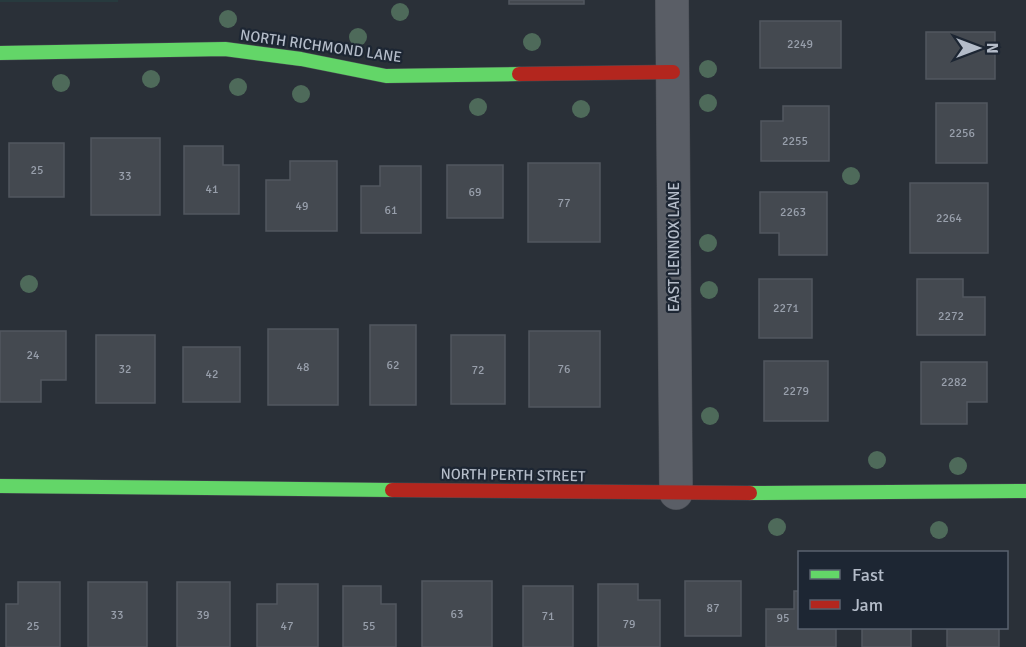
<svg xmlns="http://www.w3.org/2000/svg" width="1026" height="647" font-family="Signika,sans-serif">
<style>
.green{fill:#273a3e}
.building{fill:#444950;stroke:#52575f;stroke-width:1.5}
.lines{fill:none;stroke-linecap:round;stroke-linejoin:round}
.street-casing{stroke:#484c53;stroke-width:34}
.fast-casing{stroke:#484c53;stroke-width:15}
.jam-casing{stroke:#484c53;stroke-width:15}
.street{stroke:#5a5e66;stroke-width:33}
.fast{stroke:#63d668;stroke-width:14}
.jam{stroke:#b3261e;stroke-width:14}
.tree{fill:#4e6a5a}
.labels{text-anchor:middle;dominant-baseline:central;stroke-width:4.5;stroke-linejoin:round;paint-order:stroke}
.number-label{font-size:12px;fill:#989fab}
.street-label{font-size:15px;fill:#b4bcc9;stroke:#1d2633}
</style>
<rect width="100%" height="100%" fill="#2a3038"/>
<rect class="green" x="0" y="0" width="118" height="2"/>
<g class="building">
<rect x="509" y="0" width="75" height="4"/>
<rect x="760" y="21" width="81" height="47"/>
<rect x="926" y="32" width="69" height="47"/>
<rect x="936" y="103" width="51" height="60"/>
<polygon points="783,106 829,106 829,161 761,161 761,121 783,121"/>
<rect x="91" y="138" width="69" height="77"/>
<rect x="9" y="143" width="55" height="54"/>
<polygon points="184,146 223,146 223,165 239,165 239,214 184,214"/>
<polygon points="290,161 337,161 337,231 266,231 266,180 290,180"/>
<rect x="528" y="163" width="72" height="79"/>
<rect x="447" y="165" width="56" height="53"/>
<polygon points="380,166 421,166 421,233 361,233 361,186 380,186"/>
<rect x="910" y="183" width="78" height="70"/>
<polygon points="760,192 827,192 827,255 779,255 779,233 760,233"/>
<rect x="759" y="279" width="53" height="59"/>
<polygon points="917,279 963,279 963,297 985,297 985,335 917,335"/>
<rect x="370" y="325" width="46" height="80"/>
<rect x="268" y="329" width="70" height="76"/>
<polygon points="0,331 66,331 66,380 41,380 41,402 0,402"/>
<rect x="529" y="331" width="71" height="76"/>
<rect x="96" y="335" width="59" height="68"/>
<rect x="451" y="335" width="54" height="69"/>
<rect x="183" y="347" width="57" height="55"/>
<rect x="764" y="361" width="64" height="60"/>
<polygon points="921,362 987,362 987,402 967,402 967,424 921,424"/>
<rect x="422" y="581" width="70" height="66"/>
<rect x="685" y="581" width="56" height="55"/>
<polygon points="18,582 60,582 60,647 6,647 6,604 18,604"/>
<rect x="88" y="582" width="59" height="65"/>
<rect x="177" y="582" width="53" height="65"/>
<polygon points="277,584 318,584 318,647 257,647 257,604 277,604"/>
<polygon points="598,584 638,584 638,600 660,600 660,647 598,647"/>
<polygon points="343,586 381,586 381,604 396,604 396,647 343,647"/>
<rect x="523" y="586" width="50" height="61"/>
<polygon points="794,591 800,591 800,628 836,628 836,647 766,647 766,609 794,609"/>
<rect x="862" y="628" width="49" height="19"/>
<rect x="947" y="628" width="52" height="19"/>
</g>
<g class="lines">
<g class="street-casing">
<polyline id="street" points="672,0 676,493"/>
</g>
<g class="fast-casing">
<g id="fast">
<polyline points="0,53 225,49 301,59 386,76 519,74"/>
<polyline points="0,486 392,490"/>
<polyline points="750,493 1026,491"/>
</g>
</g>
<g class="jam-casing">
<g id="jam">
<polyline points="519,74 673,72"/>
<polyline points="392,490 750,493"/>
</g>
</g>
<use href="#street" class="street"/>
<use href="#fast" class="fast"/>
<use href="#jam" class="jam"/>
</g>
<g class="tree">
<circle cx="400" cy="12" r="9"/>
<circle cx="228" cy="19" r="9"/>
<circle cx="358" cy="37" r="9"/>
<circle cx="532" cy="42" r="9"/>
<circle cx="708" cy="69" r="9"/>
<circle cx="151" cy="79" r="9"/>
<circle cx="61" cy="83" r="9"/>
<circle cx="238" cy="87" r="9"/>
<circle cx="301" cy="94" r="9"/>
<circle cx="708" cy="103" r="9"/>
<circle cx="478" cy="107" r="9"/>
<circle cx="581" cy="109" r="9"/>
<circle cx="851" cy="176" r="9"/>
<circle cx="708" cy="243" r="9"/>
<circle cx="29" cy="284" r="9"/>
<circle cx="709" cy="290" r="9"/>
<circle cx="710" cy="416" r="9"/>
<circle cx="877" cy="460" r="9"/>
<circle cx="958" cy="466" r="9"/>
<circle cx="777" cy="527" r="9"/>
<circle cx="939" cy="530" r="9"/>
</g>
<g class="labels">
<g class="number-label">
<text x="800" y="44">2249</text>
<text x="962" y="133">2256</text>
<text x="795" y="141">2255</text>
<text x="37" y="170">25</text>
<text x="125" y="176">33</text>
<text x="212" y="189">41</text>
<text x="475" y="192">69</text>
<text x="564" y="203">77</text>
<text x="302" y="206">49</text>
<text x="391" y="210">61</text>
<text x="793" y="212">2263</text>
<text x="949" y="218">2264</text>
<text x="786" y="308">2271</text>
<text x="951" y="316">2272</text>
<text x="33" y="355">24</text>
<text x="393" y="365">62</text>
<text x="303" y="367">48</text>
<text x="125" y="369">32</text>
<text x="564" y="369">76</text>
<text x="478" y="370">72</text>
<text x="212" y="374">42</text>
<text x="954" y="382">2282</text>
<text x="796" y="391">2279</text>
<text x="713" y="608">87</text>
<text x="457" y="614">63</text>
<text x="117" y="615">33</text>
<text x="203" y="615">39</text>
<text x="548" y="616">71</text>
<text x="783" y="618">95</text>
<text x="629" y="624">79</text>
<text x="33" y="626">25</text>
<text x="287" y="626">47</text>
<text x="369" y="626">55</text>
</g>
<g class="street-label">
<text transform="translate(321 46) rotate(8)">NORTH RICHMOND LANE</text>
<text transform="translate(674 247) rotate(-90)">EAST LENNOX LANE</text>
<text transform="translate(513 475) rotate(1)">NORTH PERTH STREET</text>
</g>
</g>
<rect x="798" y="551" width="210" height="78" fill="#1d2633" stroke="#59626f" stroke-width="1.5"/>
<rect x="810" y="570" width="30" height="9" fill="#63d668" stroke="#59626f" stroke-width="1.5"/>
<text x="852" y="581" font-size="18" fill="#b4bcc9">Fast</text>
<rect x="810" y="600" width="30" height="9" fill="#b3261e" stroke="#59626f" stroke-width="1.5"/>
<text x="852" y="611" font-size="18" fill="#b4bcc9">Jam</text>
<g transform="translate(978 48) rotate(90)" stroke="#1d2633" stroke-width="4.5" paint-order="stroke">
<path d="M0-4.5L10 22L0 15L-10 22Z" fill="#b4bcc9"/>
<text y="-9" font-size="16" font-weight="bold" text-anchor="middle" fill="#b4bcc9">N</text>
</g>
</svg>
